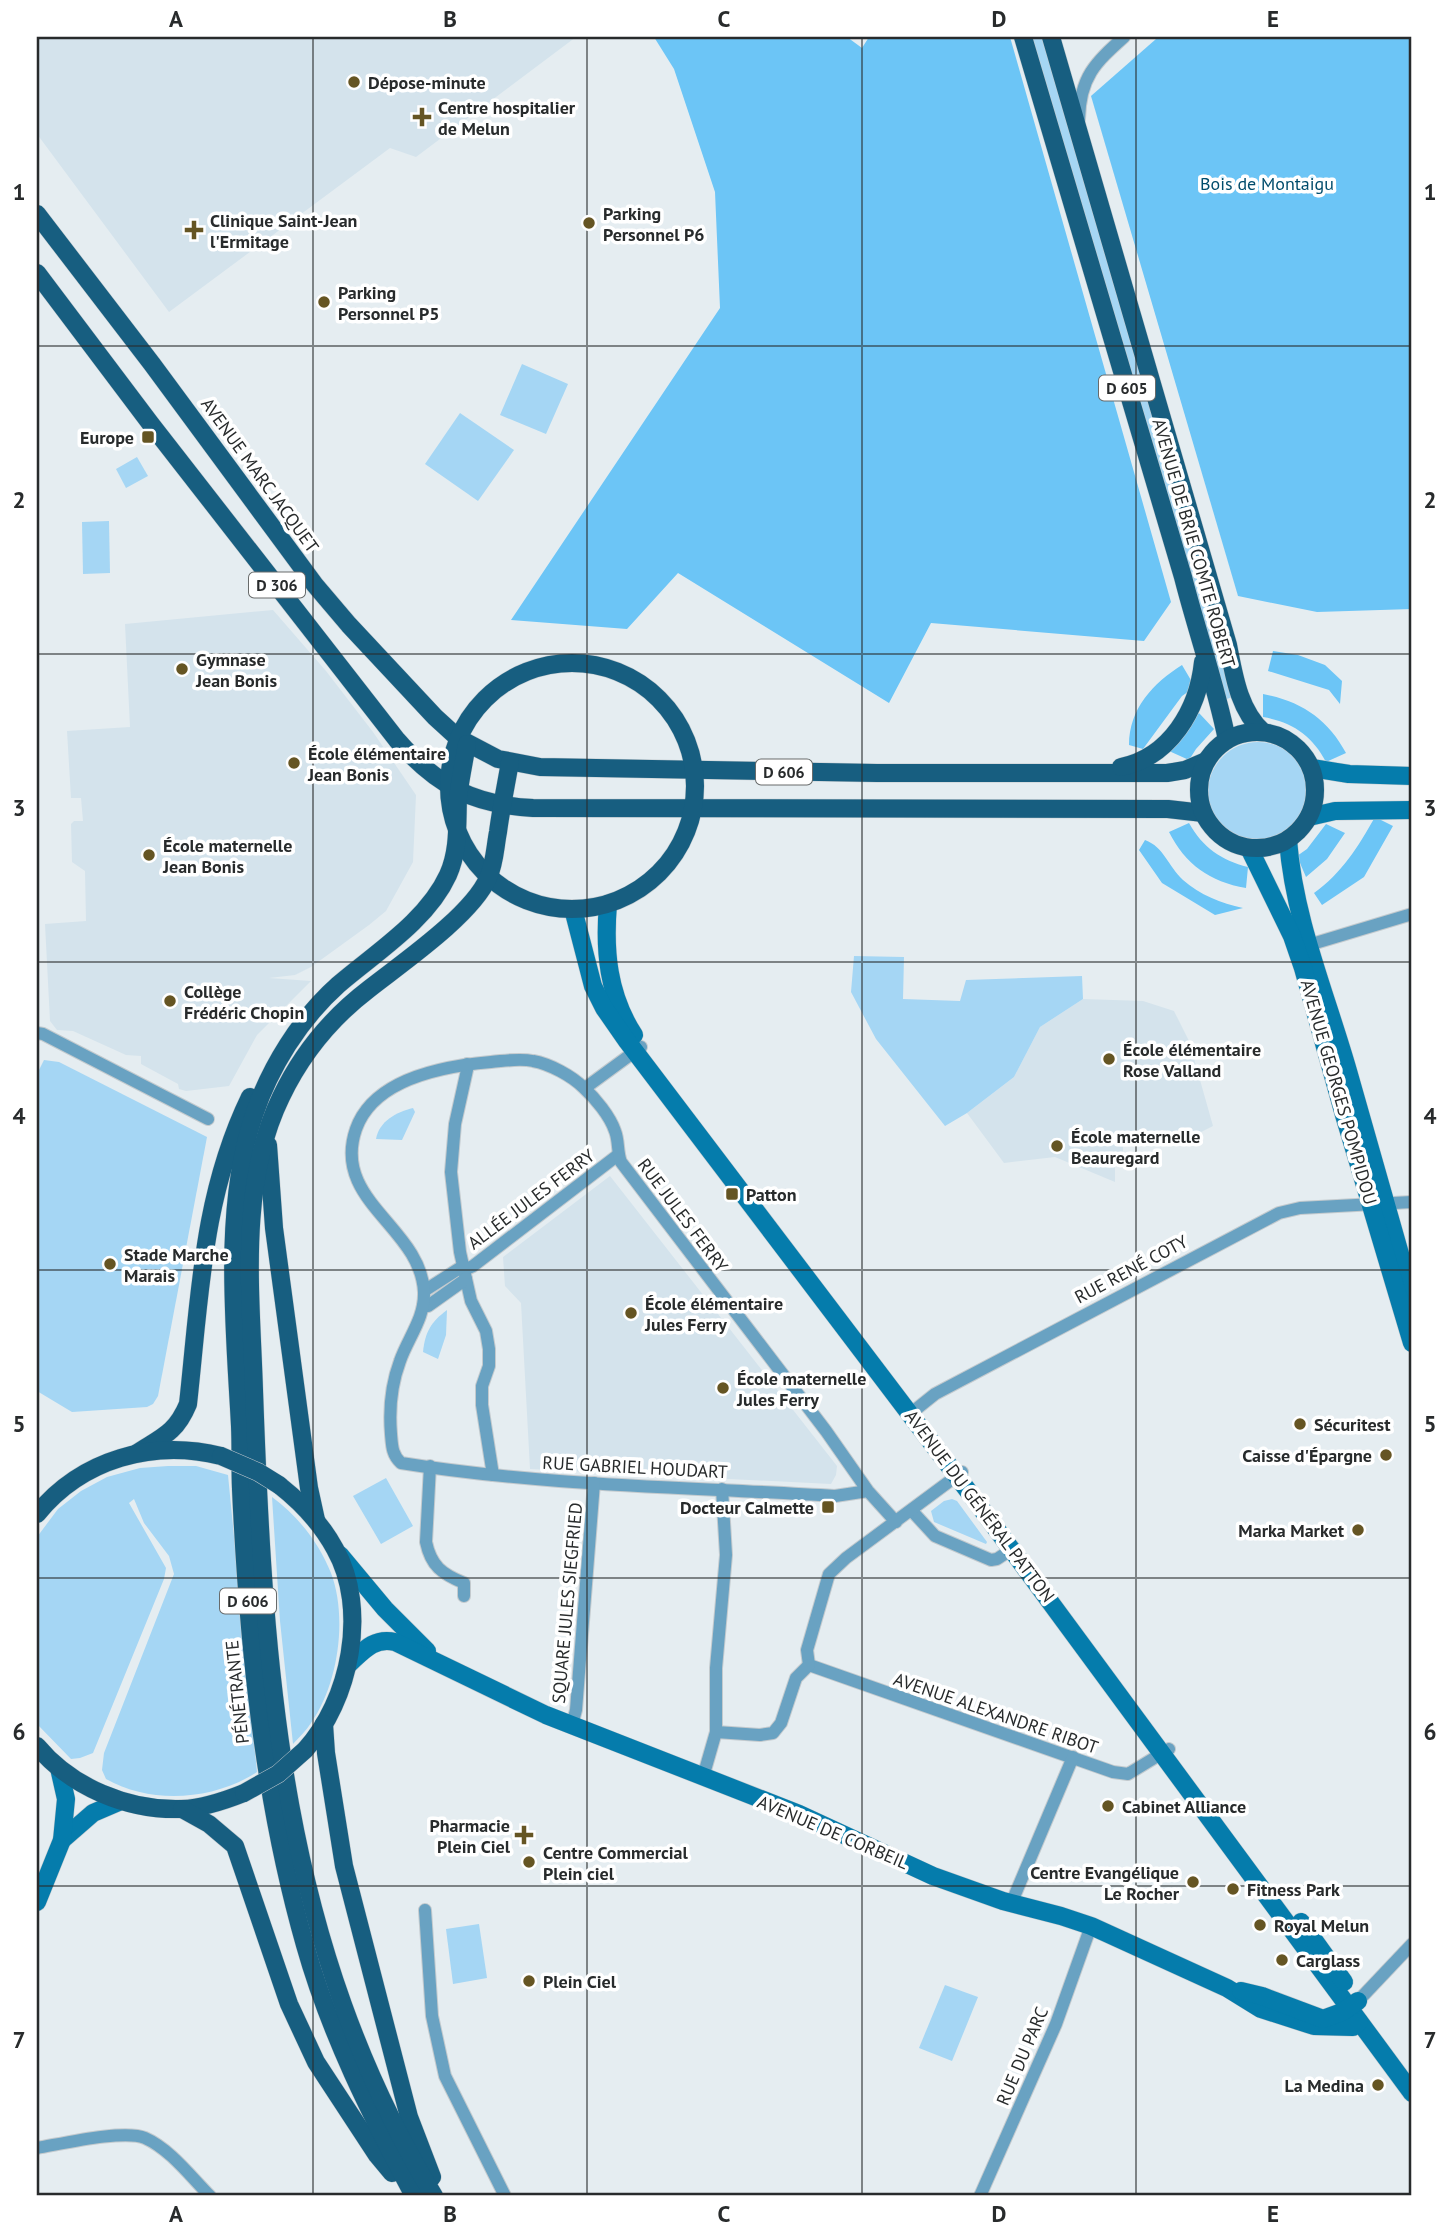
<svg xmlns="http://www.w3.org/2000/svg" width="1449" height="2233" font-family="'PT Sans',sans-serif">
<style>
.built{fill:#d4e3ec}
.green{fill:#a5d6f4}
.forest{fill:#6cc5f6}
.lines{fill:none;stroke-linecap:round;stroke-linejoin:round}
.street-casing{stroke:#c3cace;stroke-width:14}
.secondary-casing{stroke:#c3cace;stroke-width:19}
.primary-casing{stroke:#c3cace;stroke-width:19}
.street{stroke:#69a2c2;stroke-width:12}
.secondary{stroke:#057cac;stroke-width:18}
.primary{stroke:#175e80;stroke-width:18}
.primary-bridge-casing{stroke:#c3cace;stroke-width:19;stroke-linecap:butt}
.primary-bridge{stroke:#175e80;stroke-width:18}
.grid{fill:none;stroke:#282b2c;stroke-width:2;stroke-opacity:0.55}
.poi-dot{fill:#655523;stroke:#fff;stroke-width:2.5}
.labels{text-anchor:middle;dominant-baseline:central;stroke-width:7;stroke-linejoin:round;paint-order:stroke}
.shield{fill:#fff;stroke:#686b6b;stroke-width:2}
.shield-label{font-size:16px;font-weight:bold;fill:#282b2c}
.poi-label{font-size:18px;font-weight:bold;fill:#282b2c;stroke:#fff;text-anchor:start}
.park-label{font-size:18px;fill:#004c6c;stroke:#fff}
.street-label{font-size:18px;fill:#282b2c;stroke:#fff}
.neatline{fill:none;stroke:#282b2c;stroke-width:2.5}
.grid-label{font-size:23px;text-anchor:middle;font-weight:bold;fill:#282b2c}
</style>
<rect width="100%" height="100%" fill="#e5edf1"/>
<g class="built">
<polygon points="37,37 576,37 416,157 390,148 169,312 37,134"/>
<polygon points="273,610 326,671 373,732 416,795 413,862 386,911 369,925 311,967 295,975 269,978 311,981 257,1035 229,1086 186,1091 179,1089 178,1084 141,1064 141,1056 126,1055 73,1031 57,1030 50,1021 45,924 86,921 85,871 72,862 71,824 74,821 83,821 81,798 71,798 67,731 130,727 125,624"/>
<polygon points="1083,999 1143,1001 1174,1011 1189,1041 1213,1126 1199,1133 1123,1133 1123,1160 1115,1161 1115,1182 1055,1157 1004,1163 967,1113 1014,1077 1040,1027"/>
<polygon points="610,1176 837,1466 836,1475 831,1484 530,1469 521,1303 505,1286 503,1257"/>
</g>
<g class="green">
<polygon points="1028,37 1042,37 1235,696 1224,700"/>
<polygon points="522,364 568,384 546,434 500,415"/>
<polygon points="460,413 514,450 478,501 425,464"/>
<polygon points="137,457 148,476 126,488 116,469"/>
<polygon points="109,521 110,573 83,574 82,522"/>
<circle cx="1258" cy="792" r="50"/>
<polygon points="854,956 904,957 903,999 960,1001 966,980 1082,976 1083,999 1040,1027 1014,1077 967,1113 945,1126 876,1039 851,992"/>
<polygon points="44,1060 59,1062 207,1137 158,1396 153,1404 147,1407 72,1412 37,1391 37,1074"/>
<path d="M413,1108L415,1112L402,1140L376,1139C379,1121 397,1112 413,1108Z"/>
<path d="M447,1310L446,1335L438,1359L423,1352C425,1332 431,1322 447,1310Z"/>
<path d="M168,1466H196L228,1475L257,1772C214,1800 152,1805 106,1779L102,1770L104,1753L174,1574L169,1556L144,1523L134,1499L129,1503L166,1568L164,1579L93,1753L80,1758L71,1759L37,1724V1537L58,1509L81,1491L107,1477L140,1468Z"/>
<polygon points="386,1478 413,1526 381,1544 353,1496"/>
<path d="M272,1497C298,1516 319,1543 331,1573C348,1618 338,1685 311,1723C306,1731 299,1737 293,1744L280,1621Z"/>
<polygon points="952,1499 957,1501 987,1542 986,1544 934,1522 931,1511 944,1501"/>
<polygon points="479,1924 487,1978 453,1984 446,1929"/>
<polygon points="945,1985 978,1997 952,2061 919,2048"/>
</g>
<g class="forest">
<polygon points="654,37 847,37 862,48 869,37 1010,37 1171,602 1144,641 931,623 889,703 678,573 627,629 511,620 720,308 715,192 674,69"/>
<polygon points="1167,37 1412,37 1412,609 1317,612 1238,596 1091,96 1156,39"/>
<polygon points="1273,651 1298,655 1325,665 1342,681 1340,704 1329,690 1268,671"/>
<path d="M1182,665L1195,687L1182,696L1143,749L1129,745C1129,709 1153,683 1182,665Z"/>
<path d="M1263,694C1301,701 1328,719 1346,753L1326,762C1312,735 1292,722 1263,717Z"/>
<polygon points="1199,713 1214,729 1196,749 1189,760 1169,751 1189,723"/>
<path d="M1375,817L1393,826L1364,877L1322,905L1314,893C1342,873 1358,847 1375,817Z"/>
<path d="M1189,823C1203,848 1221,860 1248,867L1246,888C1210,882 1185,864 1169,832Z"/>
<polygon points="1326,824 1345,833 1327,859 1306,877 1297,856 1307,849"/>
<path d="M1145,840C1164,847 1168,866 1183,880C1200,895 1221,903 1243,908L1215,915L1162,883L1139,850Z"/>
</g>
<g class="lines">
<g class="street-casing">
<g id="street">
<path d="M1079,119C1080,77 1095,63 1124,37"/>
<polyline points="1302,947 1412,914"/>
<polyline points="37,1033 43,1034 208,1119"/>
<polyline points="467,1064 467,1070 455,1124 451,1172 460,1252 471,1301 486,1331 489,1349 489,1366 482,1386 482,1405 493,1475"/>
<polyline points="585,1088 641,1047"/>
<polyline points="464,1270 473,1266 618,1155"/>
<polyline points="424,1291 463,1266"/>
<polyline points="423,1306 428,1306 466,1279"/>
<polyline points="910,1414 935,1394 1279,1213 1300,1208 1412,1202"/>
<path d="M430,1466L426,1542C431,1566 442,1574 464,1583V1596"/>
<path d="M868,1491L835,1496C690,1487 544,1486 401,1463C392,1455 392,1446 391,1434C389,1410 391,1385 400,1361C408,1338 425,1318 424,1292C421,1227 331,1201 356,1129C374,1078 444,1066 491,1062C504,1061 519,1058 533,1061C550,1064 572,1076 584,1088C595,1098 610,1116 615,1131C619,1141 617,1152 621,1162L826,1431L868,1491L896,1522"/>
<polyline points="912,1511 935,1536 991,1560 997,1559 1012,1549"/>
<polyline points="809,1665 1113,1772 1128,1774 1169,1749"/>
<polyline points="809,1665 807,1650 829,1574 846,1558 962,1472"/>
<polyline points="572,1725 576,1710 594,1483"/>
<polyline points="716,1732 760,1735 773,1733 781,1723 796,1678 809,1665"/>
<polyline points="703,1777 716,1732 716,1668 726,1555 722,1489"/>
<polyline points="1011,1904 1073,1757"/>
<polyline points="425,1910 432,2016 445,2076 505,2196"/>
<polyline points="1358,2001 1412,1944"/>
<path d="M37,2148C61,2144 124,2129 145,2138C170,2149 191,2177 210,2196"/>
<polyline points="980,2196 1056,2024 1091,1926"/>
</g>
</g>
<g class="secondary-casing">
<g id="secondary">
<polyline points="1312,768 1349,774 1412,776"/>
<polyline points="1309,817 1335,811 1412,810"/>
<path d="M1288,840C1294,920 1326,994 1348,1071C1370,1146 1390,1221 1412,1296"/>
<polyline points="1249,848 1292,936 1303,968 1344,1115 1412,1343"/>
<path d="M608,904C604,951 608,995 634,1035"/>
<polyline points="573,909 593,986 604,1008 627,1041 975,1500 1412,2093"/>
<polyline points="340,1555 385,1609 427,1651"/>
<path d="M349,1664C363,1651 374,1637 395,1642L546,1715L799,1814L933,1876L1003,1901L1061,1916L1091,1926L1227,1988L1261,2009L1314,2026L1353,2027L1359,2022"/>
<polyline points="62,1840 93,1813 121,1801"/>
<polyline points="37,1902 62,1840 66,1799 59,1768"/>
<polyline points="1301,1922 1344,1982"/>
<polyline points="1241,1991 1262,1996 1323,2019 1342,2012 1358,2001"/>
</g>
</g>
<g class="primary-casing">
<g id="primary">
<path d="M1023,37L1183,577C1197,632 1216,685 1227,740"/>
<path d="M1051,37L1228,645C1234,676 1239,710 1263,732"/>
<polyline points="37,214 152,364 315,585 349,625 435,717 458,738 498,759 540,767 877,773 1167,773 1185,770 1206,761"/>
<path d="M37,273L150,423L397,740C436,785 473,805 533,808L1168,809L1203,813"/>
<circle cx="572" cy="786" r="123"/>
<circle cx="1257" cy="790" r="58"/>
<path d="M1121,767C1170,757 1198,710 1203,662"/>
<polyline points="268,1145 274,1228 309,1488 316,1520"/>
<path d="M137,1453C162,1437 176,1433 188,1404C200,1296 202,1196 250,1097"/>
<path d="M279,1485C302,1503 321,1523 335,1549C369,1609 350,1701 305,1750"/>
<path d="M37,1514C82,1459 153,1439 221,1456"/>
<polyline points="324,1724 326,1753 344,1866 409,2117 432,2177"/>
<path d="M37,1746C71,1787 128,1811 182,1809C203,1808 224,1801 244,1793"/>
<polyline points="182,1809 209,1824 235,1846 289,2004 316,2062 377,2155 392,2173"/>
<path d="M414,2196C371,2115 330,2034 305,1945C263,1798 248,1642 241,1489C240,1468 241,1447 240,1426C235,1329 222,1209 254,1115C270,1067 300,1019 338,985C375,953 427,921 448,875C459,851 457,824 458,798C460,780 464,762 467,744"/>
<path d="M434,2196C281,1944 264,1676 254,1390C251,1294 238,1185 281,1097C302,1053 331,1018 369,989C402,963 472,915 488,878C495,863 495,847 498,832C501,809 506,785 510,762"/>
</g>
</g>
<use href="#street" class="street"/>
<use href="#secondary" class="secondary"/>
<use href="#primary" class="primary"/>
<g class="primary-bridge-casing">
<g id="primary-bridge">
<polyline points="221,1456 258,1472 279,1485"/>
<polyline points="244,1793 278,1774 305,1750"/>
</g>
</g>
<use href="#primary-bridge" class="primary-bridge"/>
</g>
<path class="grid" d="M313,37V2196M587,37V2196M862,37V2196M1136,37V2196M37,346H1412M37,654H1412M37,962H1412M37,1270H1412M37,1578H1412M37,1886H1412"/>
<g class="poi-dot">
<circle cx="354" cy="82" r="7"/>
<path d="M418.5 106.5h7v7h7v7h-7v7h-7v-7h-7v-7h7z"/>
<circle cx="589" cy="223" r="7"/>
<path d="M190.5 219.5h7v7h7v7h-7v7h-7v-7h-7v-7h7z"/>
<circle cx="324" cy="302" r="7"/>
<rect x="141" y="430" width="14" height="14" rx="3.5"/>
<circle cx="182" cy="669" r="7"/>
<circle cx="294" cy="763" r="7"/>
<circle cx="149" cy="855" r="7"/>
<circle cx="170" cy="1001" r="7"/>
<circle cx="1109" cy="1059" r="7"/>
<circle cx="1057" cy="1146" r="7"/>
<rect x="725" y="1187" width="14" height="14" rx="3.5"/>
<circle cx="110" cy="1264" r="7"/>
<circle cx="631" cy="1313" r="7"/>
<circle cx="723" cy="1388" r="7"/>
<circle cx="1300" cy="1424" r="7"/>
<circle cx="1386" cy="1455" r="7"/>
<rect x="821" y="1500" width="14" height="14" rx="3.5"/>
<circle cx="1358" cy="1530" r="7"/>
<circle cx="1108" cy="1806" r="7"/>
<path d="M520.5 1824.5h7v7h7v7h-7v7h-7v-7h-7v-7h7z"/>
<circle cx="529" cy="1862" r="7"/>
<circle cx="1193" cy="1882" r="7"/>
<circle cx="1233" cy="1889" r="7"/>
<circle cx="1260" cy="1925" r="7"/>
<circle cx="1282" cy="1960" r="7"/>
<circle cx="529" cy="1981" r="7"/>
<circle cx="1378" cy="2085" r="7"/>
</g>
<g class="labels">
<g class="shield">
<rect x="1099" y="375.5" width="56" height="25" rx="5"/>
<rect x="249" y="572.5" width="56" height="25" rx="5"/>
<rect x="756" y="759.5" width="56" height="25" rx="5"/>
<rect x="220" y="1588.5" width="56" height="25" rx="5"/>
</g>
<g class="shield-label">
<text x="1127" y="388">D 605</text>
<text x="277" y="585">D 306</text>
<text x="784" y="772">D 606</text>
<text x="248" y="1601">D 606</text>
</g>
<g class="poi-label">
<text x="368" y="82">Dépose-minute</text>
<text x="438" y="107">Centre hospitalier<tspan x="438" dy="21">de Melun</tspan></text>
<text x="603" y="213">Parking<tspan x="603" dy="21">Personnel P6</tspan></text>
<text x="210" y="220">Clinique Saint-Jean<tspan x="210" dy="21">l'Ermitage</tspan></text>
<text x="338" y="292">Parking<tspan x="338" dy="21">Personnel P5</tspan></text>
<text x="134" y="437" text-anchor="end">Europe</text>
<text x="196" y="659">Gymnase<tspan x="196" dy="21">Jean Bonis</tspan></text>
<text x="308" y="753">École élémentaire<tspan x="308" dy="21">Jean Bonis</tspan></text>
<text x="163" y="845">École maternelle<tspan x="163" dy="21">Jean Bonis</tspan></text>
<text x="184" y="991">Collège<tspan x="184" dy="21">Frédéric Chopin</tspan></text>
<text x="1123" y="1049">École élémentaire<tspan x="1123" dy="21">Rose Valland</tspan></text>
<text x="1071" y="1136">École maternelle<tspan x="1071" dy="21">Beauregard</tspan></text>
<text x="746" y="1194">Patton</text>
<text x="124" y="1254">Stade Marche<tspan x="124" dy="21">Marais</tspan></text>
<text x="645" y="1303">École élémentaire<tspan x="645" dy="21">Jules Ferry</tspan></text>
<text x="737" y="1378">École maternelle<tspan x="737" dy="21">Jules Ferry</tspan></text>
<text x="1314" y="1424">Sécuritest</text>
<text x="1372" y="1455" text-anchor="end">Caisse d'Épargne</text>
<text x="814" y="1507" text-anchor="end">Docteur Calmette</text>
<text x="1344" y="1530" text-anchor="end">Marka Market</text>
<text x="1122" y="1806">Cabinet Alliance</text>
<text x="510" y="1825" text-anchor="end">Pharmacie<tspan x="510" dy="21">Plein Ciel</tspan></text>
<text x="543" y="1852">Centre Commercial<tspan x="543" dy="21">Plein ciel</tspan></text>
<text x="1179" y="1872" text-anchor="end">Centre Evangélique<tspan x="1179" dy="21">Le Rocher</tspan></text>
<text x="1247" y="1889">Fitness Park</text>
<text x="1274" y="1925">Royal Melun</text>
<text x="1296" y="1960">Carglass</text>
<text x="543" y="1981">Plein Ciel</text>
<text x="1364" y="2085" text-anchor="end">La Medina</text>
</g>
<g class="park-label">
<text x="1267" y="183">Bois de Montaigu</text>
</g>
<g class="street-label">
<text transform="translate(260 475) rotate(54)">AVENUE MARC JACQUET</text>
<text transform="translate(1194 543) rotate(74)">AVENUE DE BRIE COMTE ROBERT</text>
<text transform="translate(1339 1092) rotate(74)">AVENUE GEORGES POMPIDOU</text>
<text transform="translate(531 1199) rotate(-37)">ALLÉE JULES FERRY</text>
<text transform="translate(683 1215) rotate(53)">RUE JULES FERRY</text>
<text transform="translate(1131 1269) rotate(-28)">RUE RENÉ COTY</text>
<text transform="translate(635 1467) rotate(3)">RUE GABRIEL HOUDART</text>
<text transform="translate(980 1506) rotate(53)">AVENUE DU GÉNÉRAL PATTON</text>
<text transform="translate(567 1603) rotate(-85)">SQUARE JULES SIEGFRIED</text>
<text transform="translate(237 1692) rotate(-96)">PÉNÉTRANTE</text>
<text transform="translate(996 1713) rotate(19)">AVENUE ALEXANDRE RIBOT</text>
<text transform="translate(833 1832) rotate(23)">AVENUE DE CORBEIL</text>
<text transform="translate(1022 2056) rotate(-67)">RUE DU PARC</text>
</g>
</g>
<rect width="1449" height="2233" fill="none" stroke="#ffffff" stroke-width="77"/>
<rect x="38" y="38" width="1372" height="2156" class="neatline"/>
<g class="grid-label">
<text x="176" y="27">A</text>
<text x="450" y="27">B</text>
<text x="724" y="27">C</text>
<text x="999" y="27">D</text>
<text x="1273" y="27">E</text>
<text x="19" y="200">1</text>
<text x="1430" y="200">1</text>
<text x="19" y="508">2</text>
<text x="1430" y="508">2</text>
<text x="19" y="816">3</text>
<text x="1430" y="816">3</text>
<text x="19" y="1124">4</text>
<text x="1430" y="1124">4</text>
<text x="19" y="1432">5</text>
<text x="1430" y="1432">5</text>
<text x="19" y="1740">6</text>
<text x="1430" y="1740">6</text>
<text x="19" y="2048">7</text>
<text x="1430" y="2048">7</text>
<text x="176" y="2222">A</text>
<text x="450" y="2222">B</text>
<text x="724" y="2222">C</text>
<text x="999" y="2222">D</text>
<text x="1273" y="2222">E</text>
</g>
</svg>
